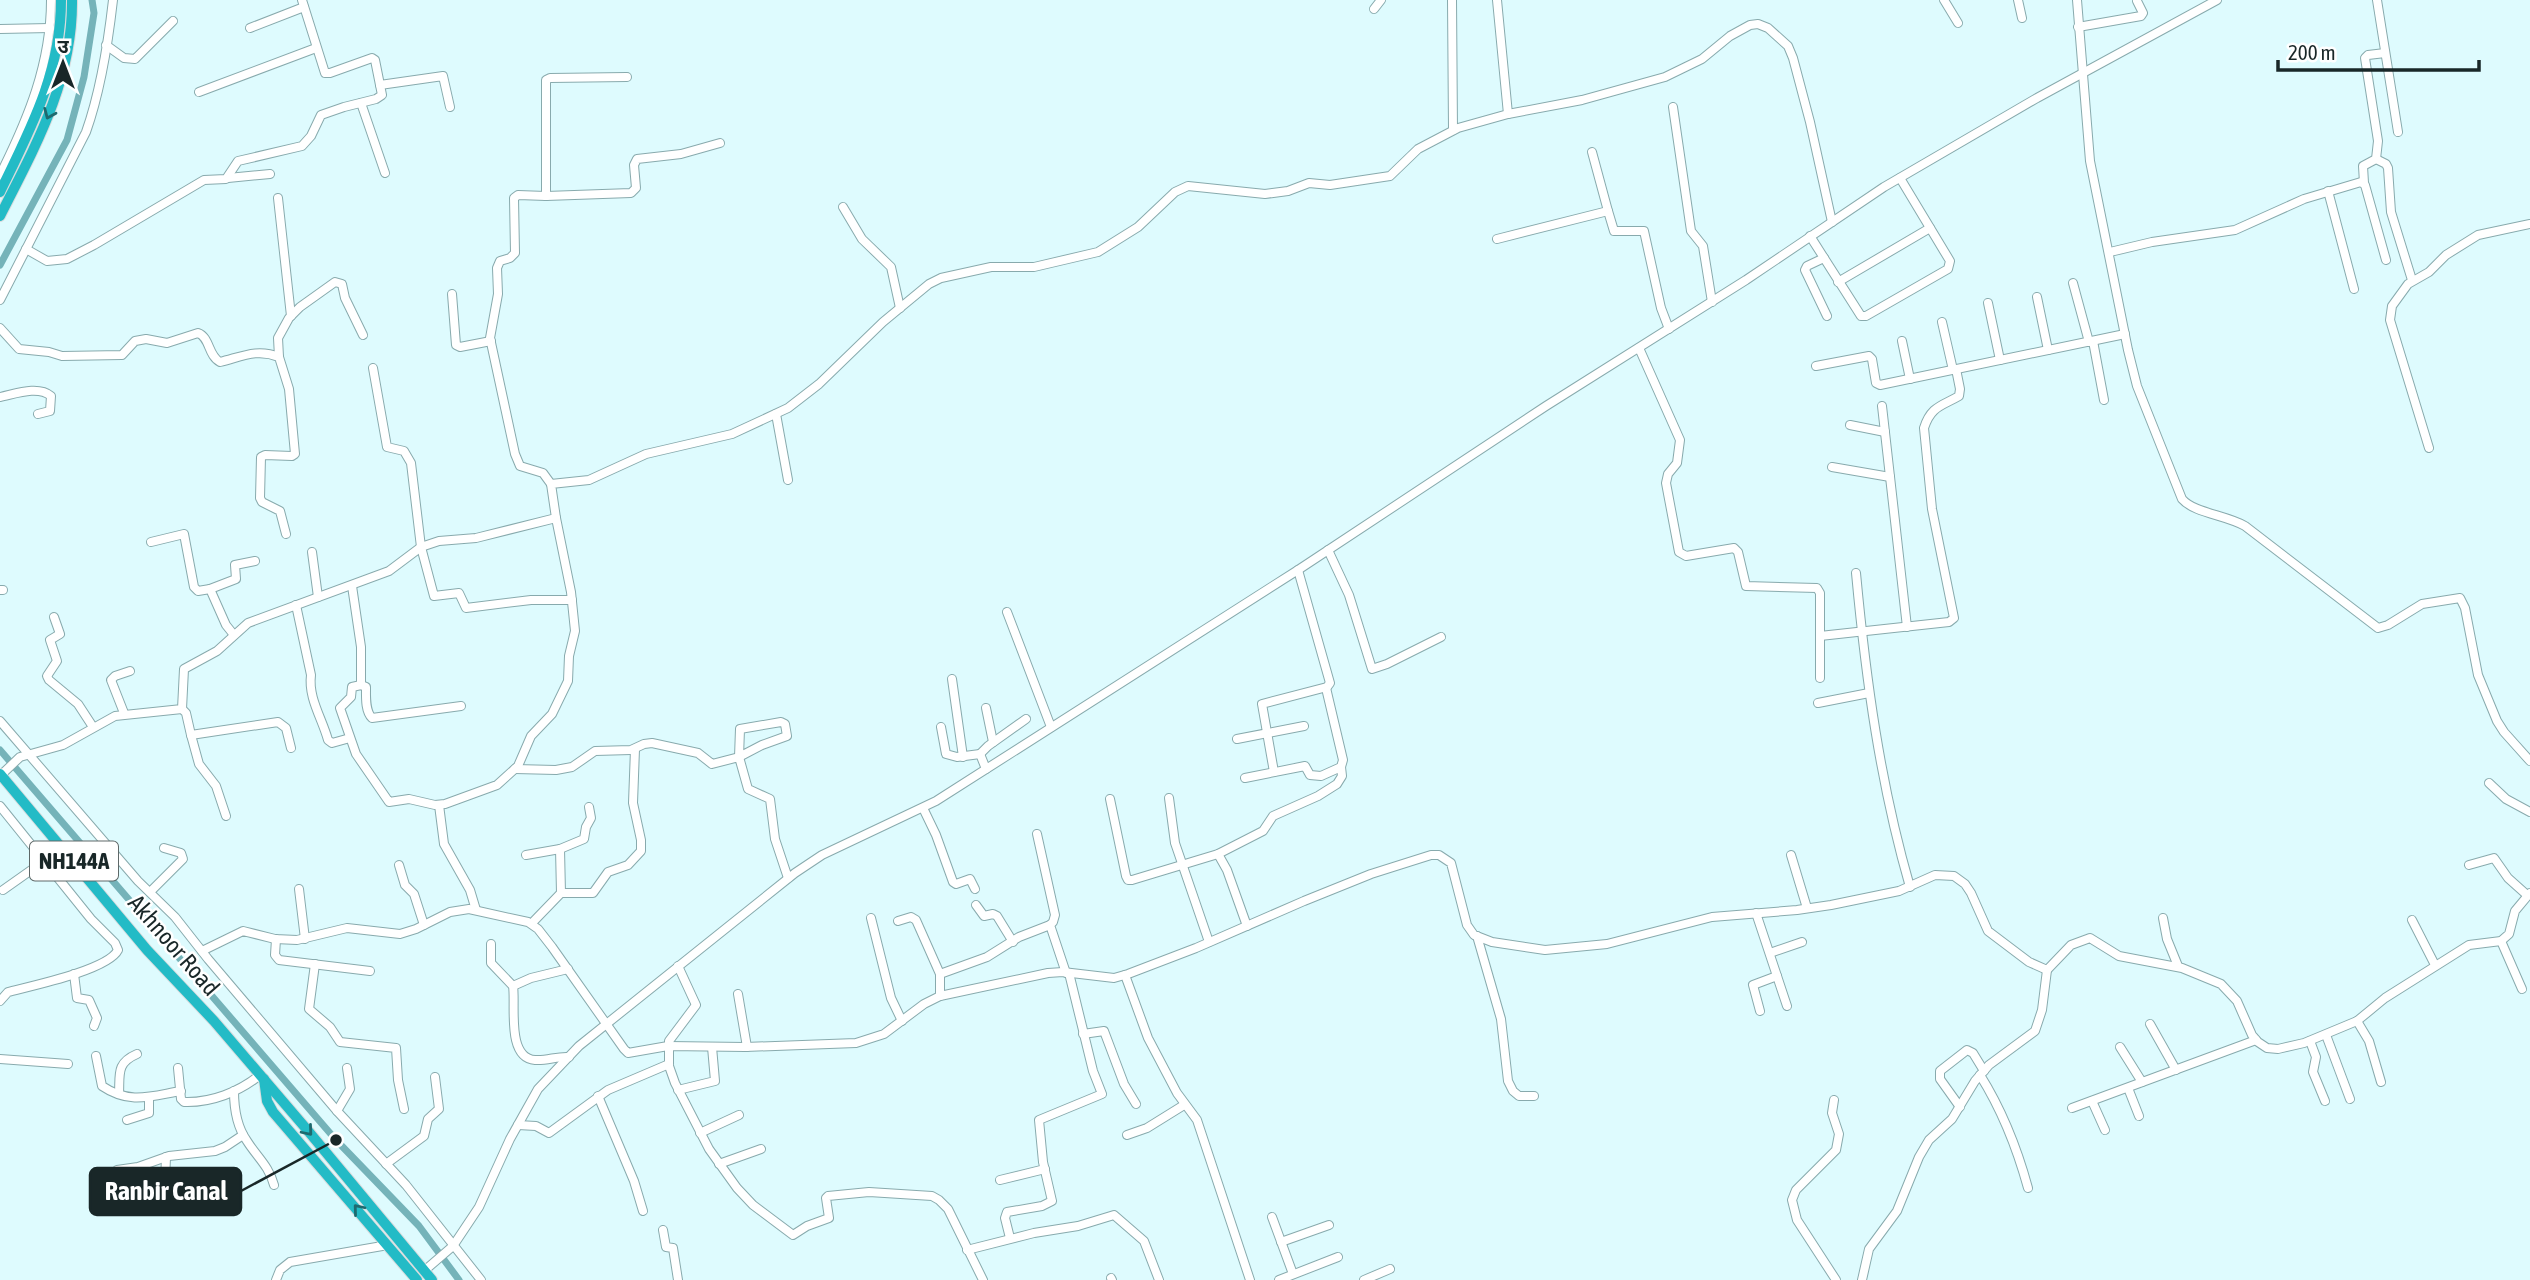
<svg xmlns="http://www.w3.org/2000/svg" width="2530" height="1280" font-family="'Asap Condensed','Noto Sans Devanagari',sans-serif">
<style>
.lines{fill:none;stroke-linecap:round;stroke-linejoin:round}
.canal{stroke:#75b3b9;stroke-width:7}
.minor-casing{stroke:#88aaad;stroke-width:10}
.highway-casing{stroke:#dadcdd;stroke-width:12}
.minor{stroke:#fff;stroke-width:8}
.highway{stroke:#23bbc6;stroke-width:10}
.oneway{stroke:#1e6a6f}
.labels{text-anchor:middle;dominant-baseline:central;stroke-width:5;stroke-linejoin:round;paint-order:stroke}
.shield{fill:#fff;stroke:#5e6868;stroke-width:2}
.shield-label{font-size:23px;font-weight:bold;fill:#192728}
.street-label{font-size:24px;fill:#192728;stroke:#fff}
.leader{fill:none;stroke:#192728;stroke-width:2.5}
.callout-dot{fill:#192728;stroke:#fff;stroke-width:2.5}
.callout{fill:#192728;stroke:#192728;stroke-width:2.5}
.callout-label{font-size:26px;text-anchor:middle;font-weight:bold;fill:#fff}
</style>
<rect width="100%" height="100%" fill="#defbfe"/>
<g class="lines">
<g class="canal">
<polyline points="0,265 67,140 84,77 94,13 92,0"/>
<polyline points="0,750 336,1140 419,1226 459,1280"/>
</g>
<g class="minor-casing">
<g id="minor">
<polyline points="1452,0 1453,130"/>
<polyline points="1497,0 1508,114"/>
<polyline points="1944,0 1958,23"/>
<polyline points="2018,0 2022,18"/>
<path d="M2077,0L2090,161L2128,350L2137,386L2182,499C2194,513 2226,515 2245,526L2378,628L2388,625L2422,604L2460,598L2465,608L2478,675L2497,721L2504,732L2530,761"/>
<polyline points="2377,0 2398,132"/>
<polyline points="1374,9 1381,0"/>
<polyline points="2078,27 2141,16 2143,13 2137,1"/>
<polyline points="250,28 304,7"/>
<polyline points="0,29 50,28"/>
<polyline points="106,45 124,58 135,59 173,21"/>
<polyline points="380,85 443,76 450,107"/>
<polyline points="199,92 316,48"/>
<polyline points="361,103 385,173"/>
<polyline points="1673,107 1691,231 1703,246 1712,302"/>
<polyline points="1592,152 1608,211"/>
<polyline points="2376,159 2386,164 2388,168 2391,212 2412,280"/>
<path d="M0,175C28,119 51,64 51,0"/>
<polyline points="228,178 270,174"/>
<polyline points="2364,183 2363,166 2376,159 2378,141 2365,58 2368,55 2385,53"/>
<polyline points="2328,191 2354,289"/>
<polyline points="546,196 631,193 636,188 634,165 637,159 681,154 720,143"/>
<polyline points="278,198 291,316"/>
<polyline points="843,207 862,239 891,267 900,308"/>
<polyline points="1810,236 1861,316 1866,316 1948,269 1950,261 1900,178"/>
<polyline points="1497,239 1608,211 1614,231 1644,231 1661,308 1669,329"/>
<polyline points="26,249 47,261 67,259 94,245 204,180 226,179 238,161 302,146 311,136 321,115 344,107 376,99 382,95 375,60 372,58 330,73 325,73 302,0"/>
<polyline points="2110,252 2152,242 2235,230 2304,199 2361,182 2365,185 2386,260"/>
<polyline points="1824,258 1807,266 1805,270 1827,316"/>
<polyline points="1838,282 1930,228"/>
<polyline points="2073,283 2089,342"/>
<polyline points="452,294 456,345 460,347 491,341"/>
<polyline points="2037,297 2048,350"/>
<path d="M0,300L86,132C101,90 108,44 113,0"/>
<polyline points="1988,303 2000,360"/>
<polyline points="1942,322 1953,370"/>
<path d="M0,328L19,349L49,352L62,356L122,355L135,341L146,339L167,343L198,333C210,337 208,356 220,362C241,357 257,348 279,357L289,389L295,454L292,456L265,455L261,457L260,498L262,502L280,511L286,534"/>
<polyline points="1902,341 1910,379"/>
<polyline points="2093,341 2104,400"/>
<path d="M1639,348L1680,440L1677,463L1668,474L1666,483L1679,552L1686,556L1734,548L1738,552L1746,586L1817,588L1820,593V636L1949,622L1954,618L1932,509L1924,428C1931,406 1942,406 1959,396L1960,389L1956,369"/>
<polyline points="279,357 278,338 289,318 300,307 335,282 342,284 345,298 363,335"/>
<polyline points="1816,366 1869,356 1872,359 1876,383 1880,385 2125,334"/>
<polyline points="373,368 387,447 404,451 411,463 421,547 434,596 459,593 466,608 531,600 572,600"/>
<path d="M0,397C15,394 38,385 51,396L50,411L38,414"/>
<polyline points="1882,406 1907,627"/>
<polyline points="776,414 788,480"/>
<polyline points="1850,425 1885,432"/>
<polyline points="2429,448 2390,320 2392,306 2408,284 2429,272 2446,255 2478,235 2530,224"/>
<polyline points="1832,467 1890,477"/>
<polyline points="551,484 543,473 520,466 515,454 490,338 498,294 497,268 500,261 510,258 515,253 514,198 518,195 546,196 546,80 550,78 627,77"/>
<polyline points="151,542 184,534 194,587 198,591 210,589 226,625 234,635"/>
<polyline points="1328,550 1349,595 1372,669 1387,664 1441,637"/>
<polyline points="312,552 318,597"/>
<path d="M1856,573C1866,680 1880,783 1910,887"/>
<polyline points="352,586 361,647 361,685 352,687 351,697 340,708 356,754 389,802 409,799 435,805 445,804 497,785 518,766 531,736 552,714 568,681 569,656 575,631 571,592 556,518"/>
<polyline points="210,589 236,579 235,565 255,561"/>
<polyline points="0,590 3,590"/>
<path d="M296,605L311,675C308,698 322,718 328,740L332,743L350,738"/>
<polyline points="1007,612 1051,727"/>
<polyline points="54,617 60,634 50,640 57,661 47,676 49,680 78,704 93,727"/>
<polyline points="1820,636 1820,678"/>
<polyline points="952,679 963,757"/>
<path d="M361,685L366,687C366,697 365,711 372,718L461,706"/>
<polyline points="1818,703 1869,693"/>
<polyline points="986,708 993,742"/>
<polyline points="182,709 186,713 191,735 278,722 286,728 291,748"/>
<polyline points="124,713 111,680 115,676 130,671"/>
<polyline points="0,721 138,881 175,917 208,959 337,1111 406,1185 481,1280"/>
<polygon points="781,722 785,724 787,736 762,745 739,757 740,729"/>
<polyline points="941,727 946,754 957,757 980,754 986,769"/>
<polyline points="191,735 199,764 216,786 226,816"/>
<polyline points="1237,739 1304,726"/>
<polyline points="980,754 988,746 1026,719"/>
<polyline points="515,769 556,770 572,767 595,751 631,750 644,744 652,743 698,753 712,764 739,757 748,789 770,799 775,839 788,878"/>
<polyline points="1274,772 1262,704 1327,687 1330,683 1298,570"/>
<polyline points="1,775 20,757 63,745 115,716 182,709 184,669 217,651 248,623 389,571 421,547 439,541 476,538 556,518 551,484 589,480 646,454 732,434 788,408 819,384 883,322 929,284 941,278 991,267 1034,267 1098,252 1138,227 1175,192 1188,186 1265,194 1288,191 1309,183 1330,185 1390,176 1418,149 1458,128 1508,114 1582,100 1665,77 1702,59 1730,36 1750,25 1758,24 1768,28 1788,46 1793,58 1810,122 1832,222"/>
<polyline points="1245,778 1305,766 1310,775 1321,776 1341,767 1343,760 1326,688"/>
<polyline points="2489,783 2506,799 2530,812"/>
<polyline points="1169,798 1175,843 1209,942"/>
<polyline points="1110,799 1126,876 1128,880 1132,880 1218,854 1263,831 1273,816 1318,796 1337,784 1342,776 1341,767"/>
<polyline points="439,805 444,844 470,890 476,910"/>
<path d="M0,806L91,919L115,943L118,950C108,970 31,986 8,992L0,1001"/>
<polyline points="923,808 936,835 953,882 956,884 970,879 975,889"/>
<polyline points="1037,834 1055,915 1053,922 1050,925 1066,973"/>
<polyline points="1218,854 1227,870 1247,926"/>
<polyline points="526,855 560,849"/>
<polyline points="1791,855 1807,908"/>
<polyline points="399,865 405,885 414,894 424,925"/>
<polyline points="2469,865 2494,858 2508,878 2527,895"/>
<polyline points="299,889 305,939"/>
<polyline points="3,890 44,861"/>
<polyline points="150,892 183,859 181,853 164,848"/>
<polyline points="561,893 560,849 584,839 586,827 591,818 589,807"/>
<polyline points="976,905 984,916 993,914 997,916 1013,942"/>
<polyline points="1756,913 1787,1006"/>
<polyline points="871,918 891,998 902,1021"/>
<polyline points="2163,918 2167,939 2178,966"/>
<polyline points="2412,920 2435,965"/>
<polyline points="898,921 911,917 916,920 940,974 940,996"/>
<polyline points="532,923 561,893 593,893 608,872 628,865 641,851 641,840 633,803 635,749"/>
<polyline points="1477,936 1501,1019 1508,1081 1513,1091 1519,1096 1534,1096"/>
<polyline points="276,939 275,955 279,960 370,971"/>
<polyline points="2501,941 2522,989"/>
<path d="M491,944V963L513,986C516,1004 506,1058 535,1060C547,1061 557,1056 569,1057"/>
<polyline points="202,951 243,931 275,939 297,940 347,928 400,934 416,929 450,912 469,909 528,922 538,929 552,947 624,1049 628,1053 668,1046 745,1047 856,1043 884,1034 924,1004 940,996 1048,973 1063,972 1114,978 1128,974 1196,948 1304,901 1371,874 1431,855 1439,855 1451,863 1467,925 1474,935 1492,942 1545,950 1607,944 1712,917 1797,910 1831,905 1899,891 1935,875 1954,876 1965,884 1971,893 1988,931 2029,962 2047,970 2071,945 2090,938 2119,956 2182,968 2221,984 2237,1001 2252,1035 2258,1042 2267,1048 2278,1049 2304,1043 2357,1021 2385,998 2469,945 2501,941 2509,934 2515,911 2530,893"/>
<polyline points="1770,953 1802,942"/>
<polyline points="315,964 309,1009 330,1027 340,1042 396,1048 398,1080 404,1109"/>
<polyline points="678,966 696,1005 669,1041 669,1066 675,1083 709,1149 737,1188 753,1205 793,1235 807,1226 829,1218 826,1198 828,1196 869,1192 932,1196 939,1200 948,1209 983,1280"/>
<polyline points="74,974 77,998 89,1000 97,1018 94,1026"/>
<polyline points="940,974 987,957 1019,937 1050,925"/>
<polyline points="1125,975 1148,1038 1177,1093 1197,1120 1250,1280"/>
<polyline points="513,986 531,978 568,969"/>
<polyline points="738,994 747,1047"/>
<polyline points="1760,1011 1753,985 1777,976"/>
<polyline points="2357,1021 2369,1041 2381,1082"/>
<polyline points="2150,1024 2176,1070"/>
<polyline points="1083,1034 1104,1031 1124,1084 1136,1104"/>
<polyline points="2326,1035 2350,1099"/>
<polyline points="2310,1041 2316,1057 2313,1072 2325,1101"/>
<polyline points="2120,1047 2142,1082"/>
<path d="M96,1056L102,1086C130,1105 151,1096 181,1091"/>
<polyline points="0,1059 68,1064"/>
<path d="M178,1068L181,1099L184,1102C211,1103 239,1092 260,1075"/>
<path d="M1980,1075C2002,1110 2017,1148 2028,1188"/>
<polyline points="2128,1088 2139,1116"/>
<polyline points="678,1090 715,1081 712,1047"/>
<path d="M234,1091C234,1109 237,1127 247,1141C257,1157 269,1166 274,1185"/>
<path d="M119,1094C120,1074 116,1063 137,1054"/>
<polyline points="598,1096 634,1181 643,1211"/>
<polyline points="1834,1100 1832,1113 1839,1134 1836,1150 1796,1190 1792,1200 1797,1220 1836,1280"/>
<polyline points="2092,1101 2105,1130"/>
<polyline points="1960,1107 1940,1079 1940,1071 1967,1050 1973,1053 1984,1071"/>
<polyline points="2072,1108 2256,1040"/>
<polyline points="337,1111 350,1089 347,1068"/>
<polyline points="127,1120 149,1113 149,1097"/>
<polyline points="518,1125 536,1126 549,1133 608,1090 669,1064"/>
<polyline points="700,1133 739,1115"/>
<polyline points="1127,1135 1147,1128 1184,1105"/>
<polyline points="386,1164 424,1136 428,1119 439,1109 435,1077"/>
<polyline points="719,1164 761,1149"/>
<polyline points="117,1170 138,1167 169,1156 215,1151 225,1147 243,1135"/>
<polyline points="1000,1180 1045,1169"/>
<polyline points="164,1206 166,1157"/>
<polyline points="1272,1217 1293,1274"/>
<polyline points="663,1230 666,1247 673,1248 678,1280"/>
<polyline points="1010,1238 1005,1218 1007,1212 1042,1206 1052,1201 1043,1162 1039,1120 1102,1094 1093,1071 1069,973"/>
<polyline points="1281,1242 1329,1225"/>
<polyline points="967,1250 1034,1233 1078,1226 1114,1215 1144,1241 1159,1280"/>
<polyline points="424,1271 453,1246 479,1207 510,1139 538,1089 579,1046 795,873 822,855 936,801 1298,570 1546,406 1746,280 1884,187 2037,98 2217,0"/>
<polyline points="1111,1278 1112,1280"/>
<polyline points="276,1280 280,1270 290,1262 388,1245"/>
<polyline points="1279,1280 1338,1257"/>
<polyline points="1364,1280 1390,1269"/>
<polyline points="1862,1280 1869,1249 1897,1211 1919,1157 1929,1140 1952,1119 1975,1081 1989,1065 2035,1031 2042,1010 2047,970"/>
</g>
</g>
<g class="highway-casing">
<g id="highway">
<path d="M0,192C31,128 61,72 61,0"/>
<path d="M0,216C35,147 73,80 72,0"/>
<polyline points="0,774 147,950 214,1021 309,1132 432,1280"/>
<polyline points="264,1079 267,1101 273,1112 417,1280"/>
</g>
</g>
<use href="#minor" class="minor"/>
<use href="#highway" class="highway"/>
</g>
<defs><path id="oneway-chevron" d="M-2-3.5L2.5 0L-2 3.5" fill="none" stroke-width="1.6" stroke-linecap="round" stroke-linejoin="round" transform="scale(1.75)"/></defs>
<g class="oneway">
<use href="#oneway-chevron" transform="translate(49 114) rotate(113)"/>
<use href="#oneway-chevron" transform="translate(308 1131) rotate(50)"/>
<use href="#oneway-chevron" transform="translate(358 1209) rotate(-130)"/>
</g>
<g class="labels">
<rect class="shield" x="30" y="841.5" width="88" height="39" rx="5"/>
<g class="shield-label">
<text x="74" y="861">NH144A</text>
</g>
<g class="street-label">
<text transform="translate(174 945) rotate(49)">Akhnoor Road</text>
</g>
</g>
<path class="leader" d="M336 1140L241 1191"/>
<circle class="callout-dot" cx="336" cy="1140" r="7"/>
<rect class="callout" x="90" y="1168" width="151" height="47" rx="7"/>
<g class="callout-label">
<text x="166" y="1200">Ranbir Canal</text>
</g>
<g transform="translate(63 63)" stroke="#ffffff" stroke-width="5" paint-order="stroke">
<path d="M0-5L12 26L0 18L-12 26Z" fill="#192728"/>
<text y="-10" font-size="19" font-weight="bold" text-anchor="middle" fill="#192728">उ</text>
</g>
<path d="M2278 60v10h201v-10" fill="none" stroke="#192728" stroke-width="3.5"/>
<text x="2288" y="60" font-size="21" fill="#192728" stroke="#ffffff" stroke-width="5" paint-order="stroke">200 m</text>
</svg>
